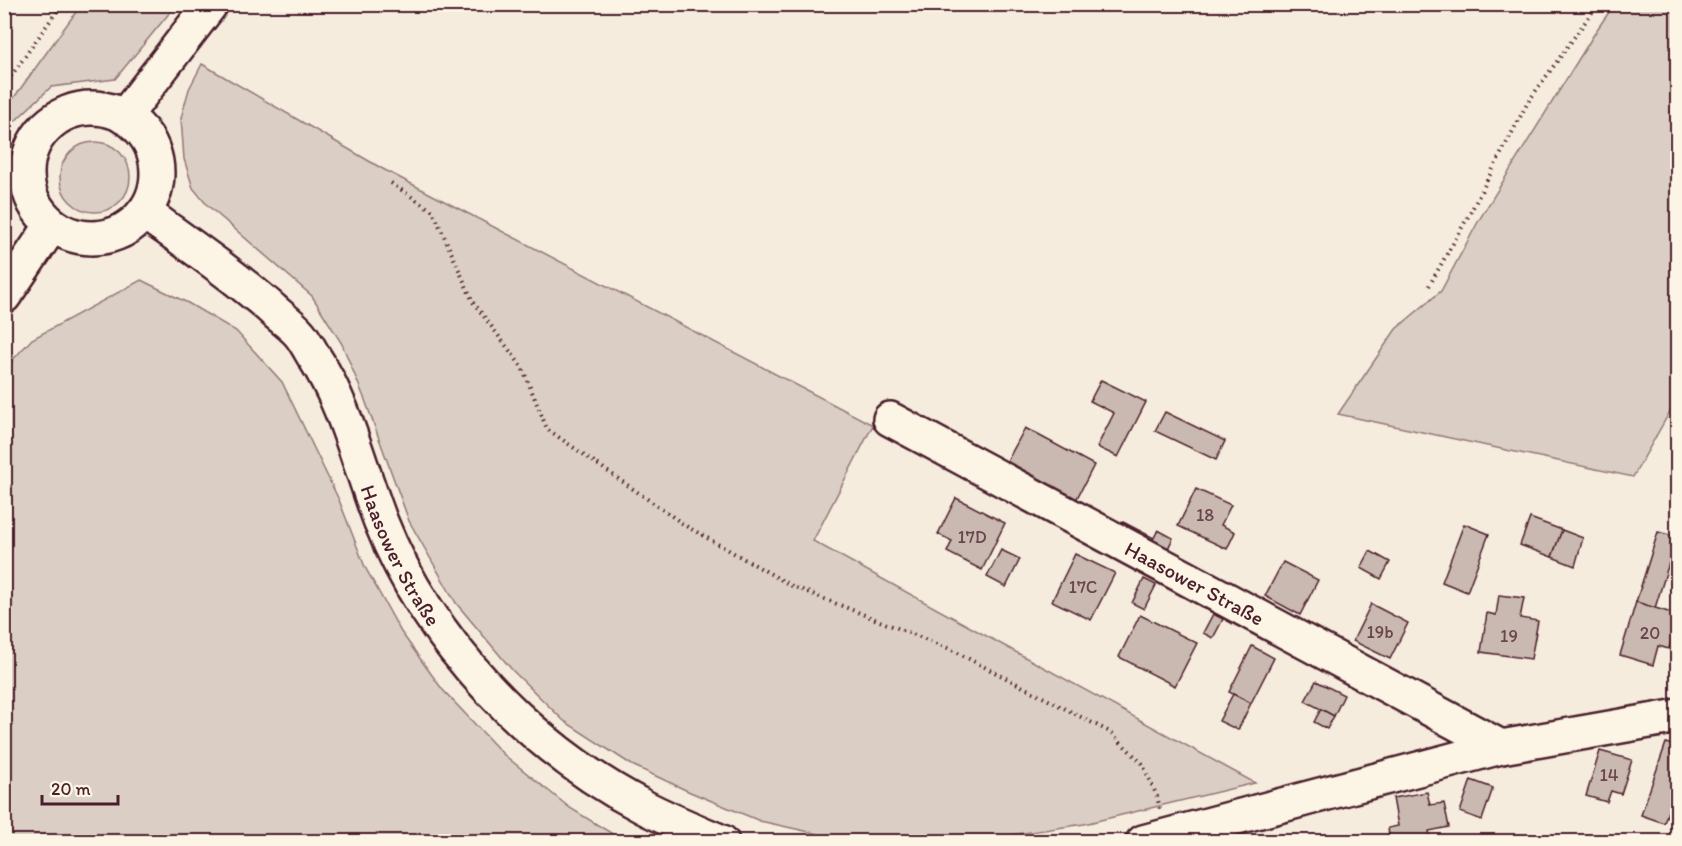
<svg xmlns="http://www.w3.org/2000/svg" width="1682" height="846" font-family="Itim,sans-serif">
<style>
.green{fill:#dbcec4;stroke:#927678;stroke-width:1.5}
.building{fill:#cab9b1;stroke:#4a1f2b;stroke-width:1.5}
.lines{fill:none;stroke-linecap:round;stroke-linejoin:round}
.minor-casing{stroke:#4a1f2b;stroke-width:38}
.major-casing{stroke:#4a1f2b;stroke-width:38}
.path{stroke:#4a1f2b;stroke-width:4;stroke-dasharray:1.5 4.5;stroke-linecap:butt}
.minor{stroke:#fcf5e5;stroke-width:33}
.major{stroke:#fcf5e5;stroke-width:33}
.labels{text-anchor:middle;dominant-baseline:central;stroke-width:4.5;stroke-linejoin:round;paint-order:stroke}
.number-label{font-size:18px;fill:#6a464c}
.street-label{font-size:21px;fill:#4a1f2b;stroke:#fcf5e5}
</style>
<rect width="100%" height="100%" fill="#f5ecde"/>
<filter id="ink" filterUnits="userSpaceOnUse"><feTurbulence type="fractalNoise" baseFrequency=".0167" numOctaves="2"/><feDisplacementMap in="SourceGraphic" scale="12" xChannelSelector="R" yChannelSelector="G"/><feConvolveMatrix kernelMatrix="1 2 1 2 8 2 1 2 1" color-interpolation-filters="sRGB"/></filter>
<g filter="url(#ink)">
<g class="green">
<polygon points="81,5 176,5 115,79 51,87 12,124 5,144 5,110"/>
<polygon points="1614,5 1678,5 1677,399 1633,477 1338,414 1396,329 1441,291 1479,220 1598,28"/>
<polygon points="202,64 381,168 873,425 813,541 1255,783 1084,824 985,839 905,842 823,835 760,821 690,792 632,765 564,721 513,671 456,603 409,521 365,400 342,344 312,296 207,205 193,188 184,159 181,118 189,89"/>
<circle cx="95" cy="177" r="35"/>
<polygon points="141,280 188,303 236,331 282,382 339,500 365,567 401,632 442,689 503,754 570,808 624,841 5,841 5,368 32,339"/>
</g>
<g class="building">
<polygon points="1101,380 1146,402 1118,457 1097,447 1114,413 1090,401"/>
<polygon points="1165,412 1225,441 1216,460 1155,431"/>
<polygon points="1025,428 1094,465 1074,504 1004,467"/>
<polygon points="1196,489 1231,505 1221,525 1235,532 1227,549 1178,526"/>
<polygon points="956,498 1005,523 982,570 947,552 952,541 938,534"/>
<polygon points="1530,518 1562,530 1552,557 1520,545"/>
<polygon points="1123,522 1154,538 1147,550 1116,535"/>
<polygon points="1464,524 1489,534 1467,592 1442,582"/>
<polygon points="1158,530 1173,538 1162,561 1146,553"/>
<polygon points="1562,530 1583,538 1575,566 1552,557"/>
<polygon points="1658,532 1677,537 1655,608 1636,602"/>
<polygon points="1001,550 1020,559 1006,587 987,577"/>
<polygon points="1370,551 1390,562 1381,579 1361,568"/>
<polygon points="1075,554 1115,573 1091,620 1052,601"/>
<polygon points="1283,562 1318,580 1300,615 1265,596"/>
<polygon points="1144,579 1156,585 1144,609 1132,603"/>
<polygon points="1499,595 1524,598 1520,618 1538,621 1531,659 1481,652 1487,613 1496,615"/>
<polygon points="1636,602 1678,615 1669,649 1658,646 1653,665 1620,655"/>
<polygon points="1371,604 1408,623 1390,659 1353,641"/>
<polygon points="1213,614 1223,619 1213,638 1203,633"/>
<polygon points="1140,615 1197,643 1175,686 1119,657"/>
<polygon points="1252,646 1274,658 1251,703 1229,692"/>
<polygon points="1316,681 1344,695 1334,716 1305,701"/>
<polygon points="1233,694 1251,703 1238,730 1219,721"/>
<polygon points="1321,709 1334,716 1327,729 1314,722"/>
<polygon points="1666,743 1678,747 1678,782 1664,823 1641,815"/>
<polygon points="1600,751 1632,760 1621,794 1611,791 1607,802 1586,796"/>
<polygon points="1471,780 1493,788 1482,820 1460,812"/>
<polygon points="1427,792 1430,805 1444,803 1449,827 1429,831 1431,842 1390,842 1388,828 1398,826 1393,798"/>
</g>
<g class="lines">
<g class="minor-casing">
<g id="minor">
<polyline points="124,117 211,4"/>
<path id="s1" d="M890,419L1501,747"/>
</g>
</g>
<g class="major-casing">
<g id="major">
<circle cx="92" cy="173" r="65"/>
<path id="s2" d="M144,212C187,243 231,273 271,308C279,316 290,323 298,332C304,338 308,347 313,355C346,405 359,466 381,522C429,642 530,748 644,807C669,820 696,831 722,842"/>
<polyline points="4,296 52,225"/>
<polyline points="1143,842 1501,747 1678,716"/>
</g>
</g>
<g class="path">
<polyline points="4,86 62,4"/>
<polyline points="391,183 433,211 473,302 522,367 547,429 686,526 792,586 950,649 1110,732 1142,763 1157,796 1160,809"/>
<polyline points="1429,286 1469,215 1528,102 1598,4"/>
</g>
<use href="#minor" class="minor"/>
<use href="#major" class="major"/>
</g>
</g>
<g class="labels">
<g class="number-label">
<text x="1205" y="515">18</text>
<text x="972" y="537">17D</text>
<text x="1083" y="587">17C</text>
<text x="1380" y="632">19b</text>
<text x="1650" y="633">20</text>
<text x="1509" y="636">19</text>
<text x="1609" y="775">14</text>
</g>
<g class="street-label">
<text stroke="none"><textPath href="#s2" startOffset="442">Haasower Straße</textPath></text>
<text stroke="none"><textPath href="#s1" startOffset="346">Haasower Straße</textPath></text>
</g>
</g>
<rect width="1682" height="846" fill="none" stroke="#fcf5e5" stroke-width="24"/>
<rect x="12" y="12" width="1658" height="822" fill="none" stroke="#4a1f2b" stroke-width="2" filter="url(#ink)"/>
<path d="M42 795v9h76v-9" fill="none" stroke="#4a1f2b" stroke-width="3"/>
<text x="51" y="795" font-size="18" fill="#4a1f2b" stroke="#fcf5e5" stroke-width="4.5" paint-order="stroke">20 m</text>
</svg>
